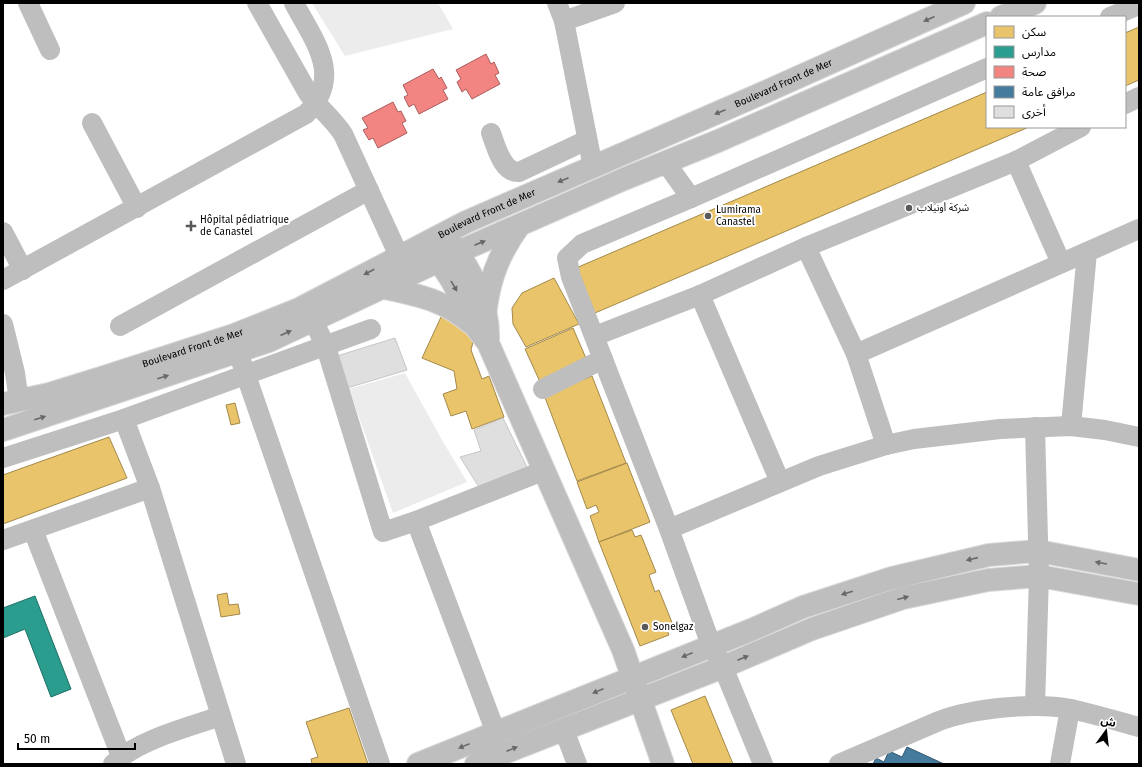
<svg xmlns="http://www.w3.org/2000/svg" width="1142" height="767" font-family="'Fira Sans','Noto Sans Arabic',sans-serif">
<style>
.green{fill:#ececec}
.homes{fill:#e9c46a;stroke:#a3894a}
.schools{fill:#2a9d8f;stroke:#1d6e64}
.health{fill:#f28482;stroke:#a95c5b}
.public{fill:#457b9d;stroke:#30566e}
.building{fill:#dfdfdf;stroke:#c7c7c7}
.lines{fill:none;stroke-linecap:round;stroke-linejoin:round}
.major-casing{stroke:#dbdbdb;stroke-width:24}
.minor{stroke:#bebebe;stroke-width:20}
.major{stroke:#bebebe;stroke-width:22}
.oneway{fill:#686868}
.poi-dot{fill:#595959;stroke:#fff;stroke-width:1.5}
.labels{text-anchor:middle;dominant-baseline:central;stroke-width:4;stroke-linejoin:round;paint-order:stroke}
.street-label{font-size:10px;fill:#000;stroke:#fff}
.poi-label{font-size:10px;fill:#000;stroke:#fff;text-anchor:start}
</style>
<rect width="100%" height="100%" fill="#fff"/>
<g class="green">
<polygon points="312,3 438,3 453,29 345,56"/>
<polygon points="405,373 442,440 467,482 393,513 349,389"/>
</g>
<g class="homes">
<polygon points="1139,27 1139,80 1125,86 1125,33"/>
<polygon points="987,92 987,127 1029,127 595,313 576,268"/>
<polygon points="554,278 579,324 526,347 513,324 512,308 522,293"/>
<polygon points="441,317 474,330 475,334 471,350 482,379 489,376 504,417 472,429 466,411 451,416 443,394 457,389 454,371 422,358"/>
<polygon points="573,328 588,363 541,384 525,349"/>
<polygon points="592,376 626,463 577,481 544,395"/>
<polygon points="235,403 240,423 231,425 226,405"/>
<polygon points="109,437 127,478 3,524 3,475"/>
<polygon points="627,463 650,522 599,542 590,516 599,512 596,505 587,509 577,482"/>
<polygon points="632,530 635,537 641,535 656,572 649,575 655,592 659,590 673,625 666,628 669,635 640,646 599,542"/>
<polygon points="227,593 229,605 238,604 240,614 221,617 217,595"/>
<polygon points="705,696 733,764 693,764 671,710"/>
<polygon points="349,708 368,764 312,764 311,759 318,757 306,722"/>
</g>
<polygon class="schools" points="35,596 71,689 51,697 25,629 3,638 3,608"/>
<g class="health">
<polygon points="486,54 491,64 494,62 499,73 495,75 500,84 472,99 466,89 462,92 457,82 461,79 456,70"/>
<polygon points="433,69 439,79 441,77 447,88 443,90 448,99 419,114 414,104 409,107 404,97 408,95 403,85"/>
<polygon points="393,102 398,112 401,111 406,121 402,123 407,133 378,148 373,138 369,140 363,130 368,128 362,118"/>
</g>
<polygon class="public" points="907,747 944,764 873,764 876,758 884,762 889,751 902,757"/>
<g class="building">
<polygon points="395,338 407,370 347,388 337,356"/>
<polygon points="503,418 528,469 479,487 460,457 481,451 474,430"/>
</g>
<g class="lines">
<g class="major-casing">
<g id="major">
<polyline points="1001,17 1035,3"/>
<path d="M449,240C471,270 490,304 488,341"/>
<polyline points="431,249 452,281 478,330 488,343 623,650 663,764"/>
<path d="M380,287C417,295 443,299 472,324"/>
<path d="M486,308C490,277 500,252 519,226"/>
<path id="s1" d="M3,404L49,394L104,377L234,335L299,309L466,222L765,92L964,3"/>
<polyline points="3,430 269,341 458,252 624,179 718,141 987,23"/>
<polyline points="418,764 751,630 803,607 892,578 989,555 1038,551 1139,570"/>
<polyline points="476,764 723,667 812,629 903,598 988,580 1039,576 1139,594"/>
</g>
</g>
<g class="minor">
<polyline points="28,3 50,50"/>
<path d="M257,3L308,93C319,108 333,119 343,134L399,256"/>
<polyline points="557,3 564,21 593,167"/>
<polyline points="1110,17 1139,5"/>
<polyline points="564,21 615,3"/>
<polyline points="1125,104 1139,97"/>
<polyline points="92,123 137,208"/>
<path d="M491,133C496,146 502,173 519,172L587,140"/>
<polyline points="1016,161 1061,263"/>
<polyline points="666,163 691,198"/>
<polyline points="3,232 23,270"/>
<polyline points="806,247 856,354 886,445"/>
<path d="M3,280L306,114C344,76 314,41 294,3"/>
<polyline points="700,295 780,482"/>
<polyline points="313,320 326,347 383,532 416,521 496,733"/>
<polyline points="3,324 15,373 19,401"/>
<polyline points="120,326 369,190"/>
<polyline points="595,336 700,295 806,247 1016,161 1081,127"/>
<polyline points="238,352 380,764"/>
<polyline points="856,354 1139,229"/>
<polyline points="543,389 603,359"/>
<polyline points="124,419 150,488 236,764"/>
<polyline points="1071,426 1087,252"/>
<polyline points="1035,427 1039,576 1035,706"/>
<polyline points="3,458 124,419 371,329"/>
<polyline points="416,521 543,471"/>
<polyline points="669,529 819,466 886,445 914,439 1000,429 1071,426 1105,430 1139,437"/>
<polyline points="33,530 121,756"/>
<polyline points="3,540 150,488"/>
<polyline points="564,730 577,764"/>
<path d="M113,764C138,740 188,727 221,716"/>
<polyline points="763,764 723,667 711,645 669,529 571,277 567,258 582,244 691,198 987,68"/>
<path d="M839,764L939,721C973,708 1035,702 1071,709C1094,714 1117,721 1139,727"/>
<polyline points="1060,764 1070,709"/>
</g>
<use href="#major" class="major"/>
</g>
<defs><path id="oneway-solid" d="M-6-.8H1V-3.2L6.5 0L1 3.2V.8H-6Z"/></defs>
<g class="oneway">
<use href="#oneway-solid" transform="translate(929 19) rotate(156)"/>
<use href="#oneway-solid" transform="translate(720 112) rotate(157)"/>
<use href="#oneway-solid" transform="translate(563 180) rotate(157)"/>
<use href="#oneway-solid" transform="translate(480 243) rotate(-23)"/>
<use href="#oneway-solid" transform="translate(369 272) rotate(152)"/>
<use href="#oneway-solid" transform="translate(454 286) rotate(60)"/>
<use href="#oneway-solid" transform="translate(286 333) rotate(-24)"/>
<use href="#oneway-solid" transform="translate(163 377) rotate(-18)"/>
<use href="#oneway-solid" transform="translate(40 418) rotate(-18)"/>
<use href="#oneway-solid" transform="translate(972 559) rotate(167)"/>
<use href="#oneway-solid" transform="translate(1101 563) rotate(-170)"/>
<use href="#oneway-solid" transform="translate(847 593) rotate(162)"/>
<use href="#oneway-solid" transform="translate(903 598) rotate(-15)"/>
<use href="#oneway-solid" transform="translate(687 655) rotate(158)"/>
<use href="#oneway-solid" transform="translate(743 658) rotate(-23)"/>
<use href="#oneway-solid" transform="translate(598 691) rotate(158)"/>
<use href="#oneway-solid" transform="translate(464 746) rotate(158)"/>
<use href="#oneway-solid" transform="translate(512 749) rotate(-22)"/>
</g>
<g class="poi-dot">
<circle cx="909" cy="208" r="4"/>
<circle cx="708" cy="216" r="4"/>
<path d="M189 220h4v4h4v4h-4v4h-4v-4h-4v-4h4z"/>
<circle cx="645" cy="627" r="4"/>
</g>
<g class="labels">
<g class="street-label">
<text stroke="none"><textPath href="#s1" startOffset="846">Boulevard Front de Mer</textPath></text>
<text stroke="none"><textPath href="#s1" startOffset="522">Boulevard Front de Mer</textPath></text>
<text stroke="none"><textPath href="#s1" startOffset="198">Boulevard Front de Mer</textPath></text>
</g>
<g class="poi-label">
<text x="917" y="208">شركة أونيلاب</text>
<text x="716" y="210">Lumirama<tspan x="716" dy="12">Canastel</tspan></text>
<text x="200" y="220">Hôpital pédiatrique<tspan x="200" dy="12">de Canastel</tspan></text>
<text x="653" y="627">Sonelgaz</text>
</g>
</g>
<rect width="1142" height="767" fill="none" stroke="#000000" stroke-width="8"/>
<rect x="986" y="16" width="140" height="112" fill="#ffffff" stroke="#999999"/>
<rect x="994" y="26" width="20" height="12" fill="#e9c46a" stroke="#999999"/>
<text x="1022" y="36" font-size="12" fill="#000000">سكن</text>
<rect x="994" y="46" width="20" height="12" fill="#2a9d8f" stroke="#999999"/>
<text x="1022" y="56" font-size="12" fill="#000000">مدارس</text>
<rect x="994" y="66" width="20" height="12" fill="#f28482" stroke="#999999"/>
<text x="1022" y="76" font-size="12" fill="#000000">صحة</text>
<rect x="994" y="86" width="20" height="12" fill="#457b9d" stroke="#999999"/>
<text x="1022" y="96" font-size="12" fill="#000000">مرافق عامة</text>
<rect x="994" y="106" width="20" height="12" fill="#dfdfdf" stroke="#999999"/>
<text x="1022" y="116" font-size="12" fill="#000000">أخرى</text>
<g transform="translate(1106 731) rotate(15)" stroke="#ffffff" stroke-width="3" paint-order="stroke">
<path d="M0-3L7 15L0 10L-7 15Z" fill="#000000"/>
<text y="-6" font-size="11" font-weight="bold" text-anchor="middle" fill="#000000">ش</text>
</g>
<path d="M18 743v6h117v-6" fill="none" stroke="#000000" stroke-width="2"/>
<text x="24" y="743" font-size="12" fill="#000000" stroke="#ffffff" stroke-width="3" paint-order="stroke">50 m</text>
</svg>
